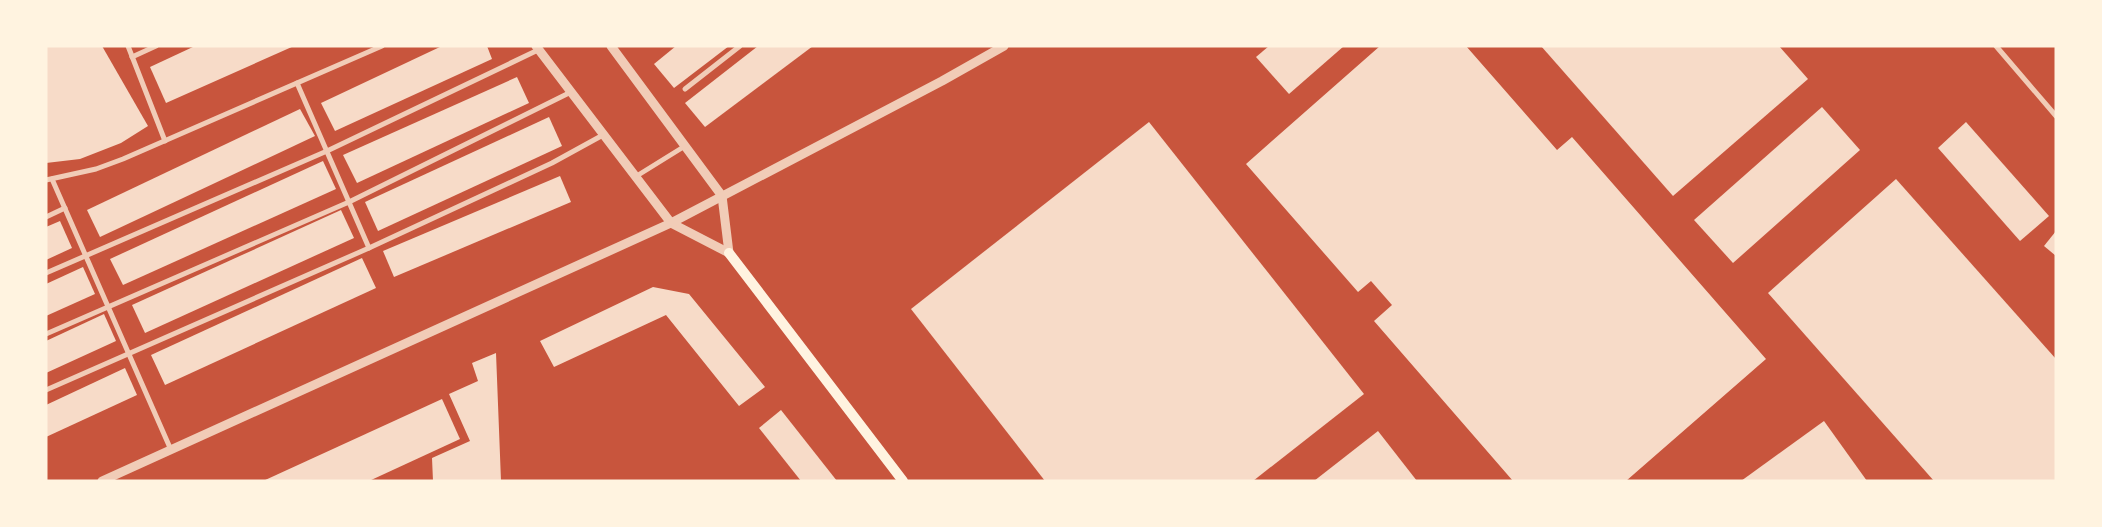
<svg xmlns="http://www.w3.org/2000/svg" width="2102" height="527" font-family="Figtree,sans-serif">
<style>
.building{fill:#f7dbc8}
.lines{fill:none;stroke-linecap:round;stroke-linejoin:round}
.minor{stroke:#f1ccb7;stroke-width:5}
.tertiary{stroke:#f1ccb7;stroke-width:9}
.secondary{stroke:#fff3e0;stroke-width:10}
</style>
<rect width="100%" height="100%" fill="#c8553d"/>
<g class="building">
<polygon points="46,46 102,46 148,126 121,143 80,159 46,163"/>
<polygon points="195,46 294,46 166,103 150,67"/>
<polygon points="442,46 487,46 492,59 335,131 321,103"/>
<polygon points="676,46 729,46 674,88 654,64"/>
<polygon points="758,46 813,46 705,127 685,103"/>
<polygon points="1269,46 1344,46 1289,94 1256,57"/>
<polygon points="1380,46 1466,46 1557,150 1572,137 1766,359 1626,481 1513,481 1374,321 1392,305 1371,281 1358,292 1246,164"/>
<polygon points="1541,46 1779,46 1808,79 1673,196"/>
<polygon points="517,77 529,103 357,183 343,155"/>
<polygon points="1822,107 1860,150 1733,263 1694,220"/>
<polygon points="300,109 315,136 100,237 87,210"/>
<polygon points="549,117 562,146 378,231 365,202"/>
<polygon points="1149,122 1364,394 1253,481 1045,481 911,309"/>
<polygon points="1966,122 2049,216 2020,241 1938,148"/>
<polygon points="323,161 336,189 123,285 110,259"/>
<polygon points="560,176 571,202 394,277 383,251"/>
<polygon points="1896,179 2056,359 2056,481 1934,481 1768,293"/>
<polygon points="341,210 354,238 145,333 132,305"/>
<polygon points="60,221 72,248 46,260 46,227"/>
<polygon points="2056,231 2056,256 2044,246"/>
<polygon points="362,258 376,288 165,385 151,355"/>
<polygon points="83,267 95,294 46,316 46,284"/>
<polygon points="653,287 689,294 765,387 739,406 666,315 554,367 540,341"/>
<polygon points="104,314 116,341 46,373 46,341"/>
<polygon points="496,353 501,481 433,481 432,458 470,441 449,394 478,381 472,363"/>
<polygon points="125,368 137,395 46,437 46,405"/>
<polygon points="442,399 460,439 369,481 263,481"/>
<polygon points="781,410 837,481 801,481 759,428"/>
<polygon points="1824,421 1867,481 1741,481"/>
<polygon points="1378,431 1417,481 1314,481"/>
</g>
<g class="lines">
<g class="minor">
<polyline points="128,46 165,141"/>
<polyline points="1996,46 2056,116"/>
<polyline points="132,57 156,46"/>
<polyline points="297,83 369,248"/>
<polyline points="685,89 740,46"/>
<polyline points="635,177 685,146"/>
<polyline points="52,179 171,450"/>
<polyline points="46,180 96,169 123,159 382,46"/>
<polyline points="46,217 65,208"/>
<polyline points="46,273 327,151 538,50"/>
<polyline points="46,334 349,202 571,92"/>
<polyline points="46,390 369,248 552,163 603,135"/>
</g>
<g class="tertiary">
<polyline points="536,46 671,223 729,253"/>
<polyline points="611,46 722,196 729,253"/>
<polyline points="102,481 671,223 942,81 1004,46"/>
</g>
<polyline class="secondary" points="729,253 903,481"/>
</g>
<rect width="2102" height="527" fill="none" stroke="#fff3e0" stroke-width="95"/>
</svg>
